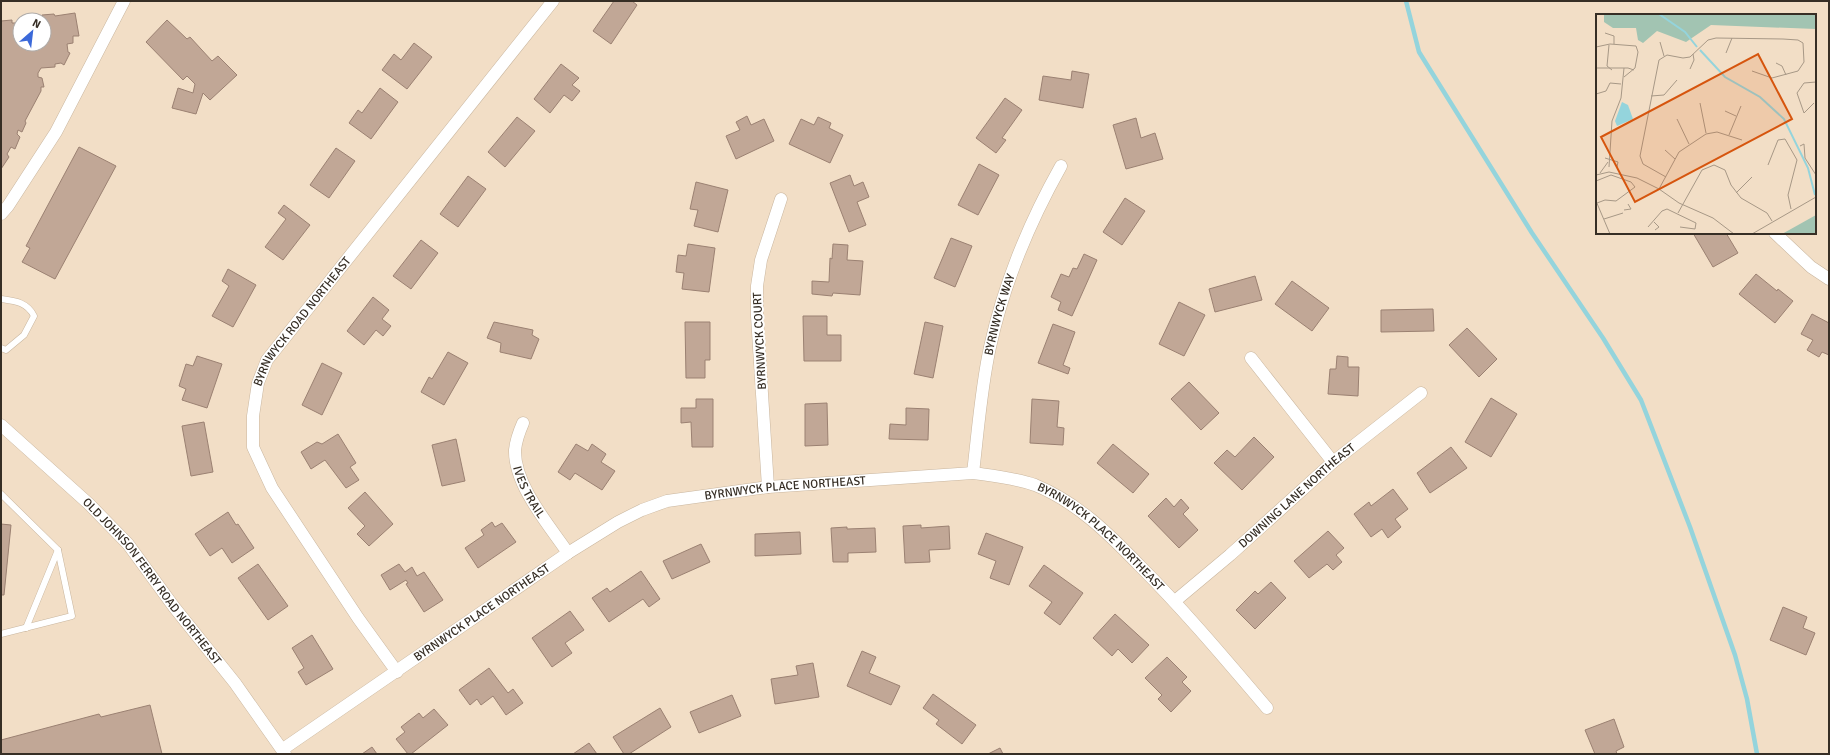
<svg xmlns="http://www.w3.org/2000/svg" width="1830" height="755" font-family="Signika,sans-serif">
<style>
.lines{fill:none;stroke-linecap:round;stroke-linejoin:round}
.stream{stroke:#94d4dc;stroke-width:4.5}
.building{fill:#c1a796;stroke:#9b8172}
.lane-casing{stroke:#c9b69f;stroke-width:7}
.street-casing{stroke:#c9b69f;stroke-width:13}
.lane{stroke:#fff;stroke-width:6}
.street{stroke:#fff;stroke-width:12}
.labels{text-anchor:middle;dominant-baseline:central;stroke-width:4;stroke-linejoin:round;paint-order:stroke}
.street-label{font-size:12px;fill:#362e25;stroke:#fff}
.inset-river{fill:none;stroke:#94d4dc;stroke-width:2}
.inset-road{fill:none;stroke:#a79886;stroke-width:1}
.view{fill:#d6550e;fill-opacity:0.15;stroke:#d6550e;stroke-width:2}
.inset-edge{fill:none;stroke:#362e25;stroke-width:2}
</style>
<rect width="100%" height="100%" fill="#f2dec6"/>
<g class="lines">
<polyline class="stream" points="1406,1 1419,52 1532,233 1603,338 1641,400 1690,527 1735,655 1747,699 1757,754"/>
</g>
<g class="building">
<polygon points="614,1 632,1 637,5 611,44 593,31"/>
<polygon points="75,13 79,36 73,36 73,43 67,44 68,52 70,53 64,65 61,63 55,64 55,67 41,68 38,73 38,77 42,78 44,87 41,87 41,91 25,121 26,123 22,132 18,130 17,134 20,137 15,149 11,147 7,154 9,157 1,169 1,21 12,20 12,23 20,23 20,44 44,44 44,20 42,20 42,15 54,14 55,16"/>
<polygon points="167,20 187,39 190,37 212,61 218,56 237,75 210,100 203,93 196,114 172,108 178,88 193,93 195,84 187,76 183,80 146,42"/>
<polygon points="414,43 432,57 407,89 382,70 394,54 401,60"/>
<polygon points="561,64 579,78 572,85 580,91 572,101 564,95 550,113 534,99"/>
<polygon points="1072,71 1089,74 1083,108 1039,100 1043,76 1071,80"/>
<polygon points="380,88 398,102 371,139 349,123 358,110 362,113"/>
<polygon points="1005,98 1022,110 1002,138 1006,140 996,153 976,138"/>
<polygon points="747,116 751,125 764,119 774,141 736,159 726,136 740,130 736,122"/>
<polygon points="517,117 535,131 505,167 488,152"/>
<polygon points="818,117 831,123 829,128 843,135 830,163 789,144 801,119 814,125"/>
<polygon points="1136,118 1141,138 1155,133 1163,159 1126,169 1113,125"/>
<polygon points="79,147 116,166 55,279 22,262 30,248 26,246"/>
<polygon points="336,148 355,161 329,198 310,185"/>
<polygon points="979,164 999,175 978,215 958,205"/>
<polygon points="850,175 854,186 863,182 869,197 857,202 866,225 849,232 830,183"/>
<polygon points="468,176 486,189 458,227 440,214"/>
<polygon points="696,182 728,190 718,232 694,226 698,210 690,209"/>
<polygon points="1125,198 1145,211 1122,245 1103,232"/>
<polygon points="284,205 310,225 283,260 265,247 286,219 278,213"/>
<polygon points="1693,233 1726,233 1738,253 1713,267"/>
<polygon points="951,238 972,246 955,287 934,278"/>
<polygon points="421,240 438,253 411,289 393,276"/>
<polygon points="688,244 715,248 709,292 682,289 684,273 676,272 678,255 686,256"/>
<polygon points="833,244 848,245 847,260 863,261 860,295 833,293 832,296 812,294 812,281 829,282 830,258 832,259"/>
<polygon points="1084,254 1097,260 1072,316 1058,310 1061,302 1051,297 1061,274 1069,277 1073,268 1077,269"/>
<polygon points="228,269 256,285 233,327 212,316 229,286 222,281"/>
<polygon points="1756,274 1777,291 1778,289 1793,301 1775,323 1739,294"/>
<polygon points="1255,276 1262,300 1215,312 1209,289"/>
<polygon points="1292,281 1329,308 1312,331 1275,304"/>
<polygon points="373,297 389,310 382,319 391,326 383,336 376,330 364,345 347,331"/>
<polygon points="1179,302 1205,315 1184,356 1159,344"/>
<polygon points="1433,309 1434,331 1381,332 1381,310"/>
<polygon points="1812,314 1829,323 1829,355 1822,352 1819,357 1807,350 1813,340 1801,334"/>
<polygon points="803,316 827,316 827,335 841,335 841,361 804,361"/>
<polygon points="494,322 533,330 532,335 539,339 531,359 500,352 501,343 487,338"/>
<polygon points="685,322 710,322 710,360 705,360 705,378 686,378"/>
<polygon points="925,322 943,326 933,378 914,374"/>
<polygon points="1053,324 1075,332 1063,365 1070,368 1068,374 1038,363"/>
<polygon points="1467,328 1497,359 1479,377 1449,345"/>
<polygon points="448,352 468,363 444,405 421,392 429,377 432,379"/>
<polygon points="197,356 222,364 207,408 182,400 186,389 179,386 186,364 193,366"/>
<polygon points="1337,356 1348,357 1348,367 1359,367 1358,396 1328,394 1330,369 1336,369"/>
<polygon points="322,363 342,373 322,415 302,405"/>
<polygon points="1189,382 1219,413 1201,430 1171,399"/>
<polygon points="1491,398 1517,414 1491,457 1465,442"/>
<polygon points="696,399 713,399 713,447 692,447 691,422 681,423 681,408 696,408"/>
<polygon points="1032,399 1059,401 1057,427 1064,428 1063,445 1030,443"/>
<polygon points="827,403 828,445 805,446 805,404"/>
<polygon points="906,408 929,409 928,440 889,439 890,424 906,425"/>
<polygon points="204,422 213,472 191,476 182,426"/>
<polygon points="338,434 356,463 350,467 359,480 346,488 325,460 311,469 301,452 317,442 322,444"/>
<polygon points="1254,437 1274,457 1242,490 1214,463 1227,450 1235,457"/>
<polygon points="456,439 465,481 442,486 432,445"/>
<polygon points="576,444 588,451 592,444 606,454 601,462 615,471 602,490 575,473 570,480 558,472"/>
<polygon points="1113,444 1149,474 1133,493 1097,463"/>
<polygon points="1451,447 1467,468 1430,493 1417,473"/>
<polygon points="1393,489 1408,509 1395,519 1401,527 1388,538 1382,529 1371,537 1354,514 1369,502 1371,506"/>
<polygon points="365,492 393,524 369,546 357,534 365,526 348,508"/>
<polygon points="1166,498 1174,507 1181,499 1189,508 1183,514 1198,530 1179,548 1148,516"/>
<polygon points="228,512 236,525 238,524 254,548 232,563 222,548 210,556 195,534"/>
<polygon points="492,522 495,527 502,523 516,542 478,568 465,548 484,535 481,530"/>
<polygon points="1,524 11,525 4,595 1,595"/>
<polygon points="921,525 921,528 949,526 950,549 929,550 930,562 905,563 903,526"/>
<polygon points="847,527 847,529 875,528 876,552 848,553 848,562 833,562 831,528"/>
<polygon points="1328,531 1344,548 1336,555 1342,562 1333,570 1327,564 1309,578 1294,561"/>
<polygon points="800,532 801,554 755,556 755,534"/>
<polygon points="986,533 1023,547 1009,585 990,578 996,561 978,554"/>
<polygon points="701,544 710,562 672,579 663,561"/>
<polygon points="258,564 288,606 268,620 238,578"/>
<polygon points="399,564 405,572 412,567 417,576 424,572 443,600 424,612 406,584 408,583 406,580 390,590 381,575"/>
<polygon points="1044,565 1083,593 1060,625 1044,613 1052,602 1029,586"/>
<polygon points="641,571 660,599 649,607 643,599 609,622 592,598 607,588 610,592"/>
<polygon points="1271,582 1286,598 1255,629 1236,610 1255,591 1258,594"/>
<polygon points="1783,607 1807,617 1803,628 1815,633 1806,655 1770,640"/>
<polygon points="570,611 584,630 565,643 572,653 552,667 532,638"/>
<polygon points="1115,614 1149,645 1132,663 1118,649 1112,656 1093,638"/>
<polygon points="312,635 333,669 306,685 298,672 304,668 292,648"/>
<polygon points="862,651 876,657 869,673 900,686 891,705 847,686"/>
<polygon points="1167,657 1187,677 1182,682 1191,691 1171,712 1158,699 1162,695 1145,678"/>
<polygon points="813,663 819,697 775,704 771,679 798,675 796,666"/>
<polygon points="489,668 508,693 513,689 523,703 506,715 493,696 481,705 477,699 470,705 459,690"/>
<polygon points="933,694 976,725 962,744 936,724 939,720 923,708"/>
<polygon points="732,695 741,716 699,733 690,712"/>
<polygon points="150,705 162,754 1,754 1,740 99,714 101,717"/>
<polygon points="660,708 671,727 629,754 624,754 613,737"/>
<polygon points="434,709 448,725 411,754 408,754 396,739 405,732 401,727 419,713 423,718"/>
<polygon points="1614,719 1624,747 1616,751 1617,754 1595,754 1585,730"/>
<polygon points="589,743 597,754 573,754"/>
<polygon points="372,747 377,754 362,754"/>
<polygon points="1000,748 1003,754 988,754"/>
</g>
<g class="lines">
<g class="lane-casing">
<g id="lane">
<path d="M1,299C15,301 27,302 34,316L24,335L6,350L1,348"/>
<polyline points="1,494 58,550 72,616 1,634"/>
<polyline points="26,628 58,550"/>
</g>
</g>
<g class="street-casing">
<g id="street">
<polyline points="1,214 8,206 56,132 124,1"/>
<polyline points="1775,233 1811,267 1829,279"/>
<polyline points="1251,358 1333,462"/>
<path id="s1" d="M523,423C519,432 516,441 515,450C514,485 549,525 568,553"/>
<path id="s2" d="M1,425L89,504L128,544L174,607L235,683L285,754"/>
<path id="s3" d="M973,473C978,431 981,388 990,347C1004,283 1029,223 1061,166"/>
<polyline points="768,487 757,316 757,286 761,260 781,199"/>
<path id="s4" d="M1175,601L1230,555L1333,462L1421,393"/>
<path id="s5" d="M397,672L358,618L272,488L253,447V416L258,383L267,360L553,1"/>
<path id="s6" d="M283,749L568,553L618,522L642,510L667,501L768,487L973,473C994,476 1015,478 1035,485C1077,502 1109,534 1140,566C1185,611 1226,660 1267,708"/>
</g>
</g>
<use href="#lane" class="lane"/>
<use href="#street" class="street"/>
</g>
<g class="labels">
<g class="street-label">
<text stroke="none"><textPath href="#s3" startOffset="161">BYRNWYCK WAY</textPath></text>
<text stroke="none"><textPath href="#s5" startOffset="408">BYRNWYCK ROAD NORTHEAST</textPath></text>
<text transform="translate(760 341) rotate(-93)">BYRNWYCK COURT</text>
<text stroke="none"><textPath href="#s6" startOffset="577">BYRNWYCK PLACE NORTHEAST</textPath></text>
<text stroke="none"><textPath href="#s1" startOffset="73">IVES TRAIL</textPath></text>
<text stroke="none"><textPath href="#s4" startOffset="161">DOWNING LANE NORTHEAST</textPath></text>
<text stroke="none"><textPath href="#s6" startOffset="913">BYRNWYCK PLACE NORTHEAST</textPath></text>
<text stroke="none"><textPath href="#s2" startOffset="218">OLD JOHNSON FERRY ROAD NORTHEAST</textPath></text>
<text stroke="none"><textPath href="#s6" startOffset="241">BYRNWYCK PLACE NORTHEAST</textPath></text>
</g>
</g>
<g transform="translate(1596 14)">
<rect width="220" height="220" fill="#f2dec6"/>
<path d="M8,0H220V15L115,11L90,28L61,17L47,29L42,26L40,14H17L8,8ZM220,201V220H186Z" fill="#a2c4b2"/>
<path d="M26,88L32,91L37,105L21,112L19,107Z" fill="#94d4dc"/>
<path class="inset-river" d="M63,0L89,18L101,33M104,36L129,63L164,83L188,105L212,154L219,181"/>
<path class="inset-road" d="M9,19L18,22V30M64,28L68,42M13,31L11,52L16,56M0,33L14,30L40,32L42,38L39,54L28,63M130,39L136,24M180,49L186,52L190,61M0,54H32L38,56M94,55L98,46L97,40M0,80L10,77L14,69L25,70M55,82L68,81L81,66M104,89L110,119M218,89L208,99L201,79L208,69L220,68M129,97L140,102M81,105L93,130M133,121L145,92M204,132L208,130L209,144L220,161M69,136L79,145M9,144L22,148L21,153L19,149M172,151L182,126L189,125L201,146L192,181L195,195M13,153L16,107L25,84L28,54M4,159L12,148M0,161L13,158L41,164L63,175L83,189L117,204L138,220M70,163L47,150L44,142L63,46L71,41L87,44L94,43L112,26L120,24L187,25L202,26L207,29L208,48L202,57L176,64L156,57M0,167L15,161L35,168L39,173L20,187L9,186L1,189M63,175L83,138L110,120L121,118L146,126M140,179L156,163M0,187L14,220M28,196L35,195L32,190M82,199L106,156L118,151L129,156L135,171L145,184L171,199L176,207M8,205L27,199M58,208L63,213L59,216M52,213L66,197L71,195L100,209L99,215L84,213M156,220L220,183"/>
<path class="view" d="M162,40L196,105L39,188L5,123Z"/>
<rect width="220" height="220" class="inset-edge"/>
</g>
<rect width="1830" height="755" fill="none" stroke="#362e25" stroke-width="4"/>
<g transform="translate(32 32) rotate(28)"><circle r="19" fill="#ffffff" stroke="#afaba8"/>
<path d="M0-3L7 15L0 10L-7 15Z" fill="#3b69d9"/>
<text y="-6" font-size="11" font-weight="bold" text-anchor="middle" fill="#362e25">N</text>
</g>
</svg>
